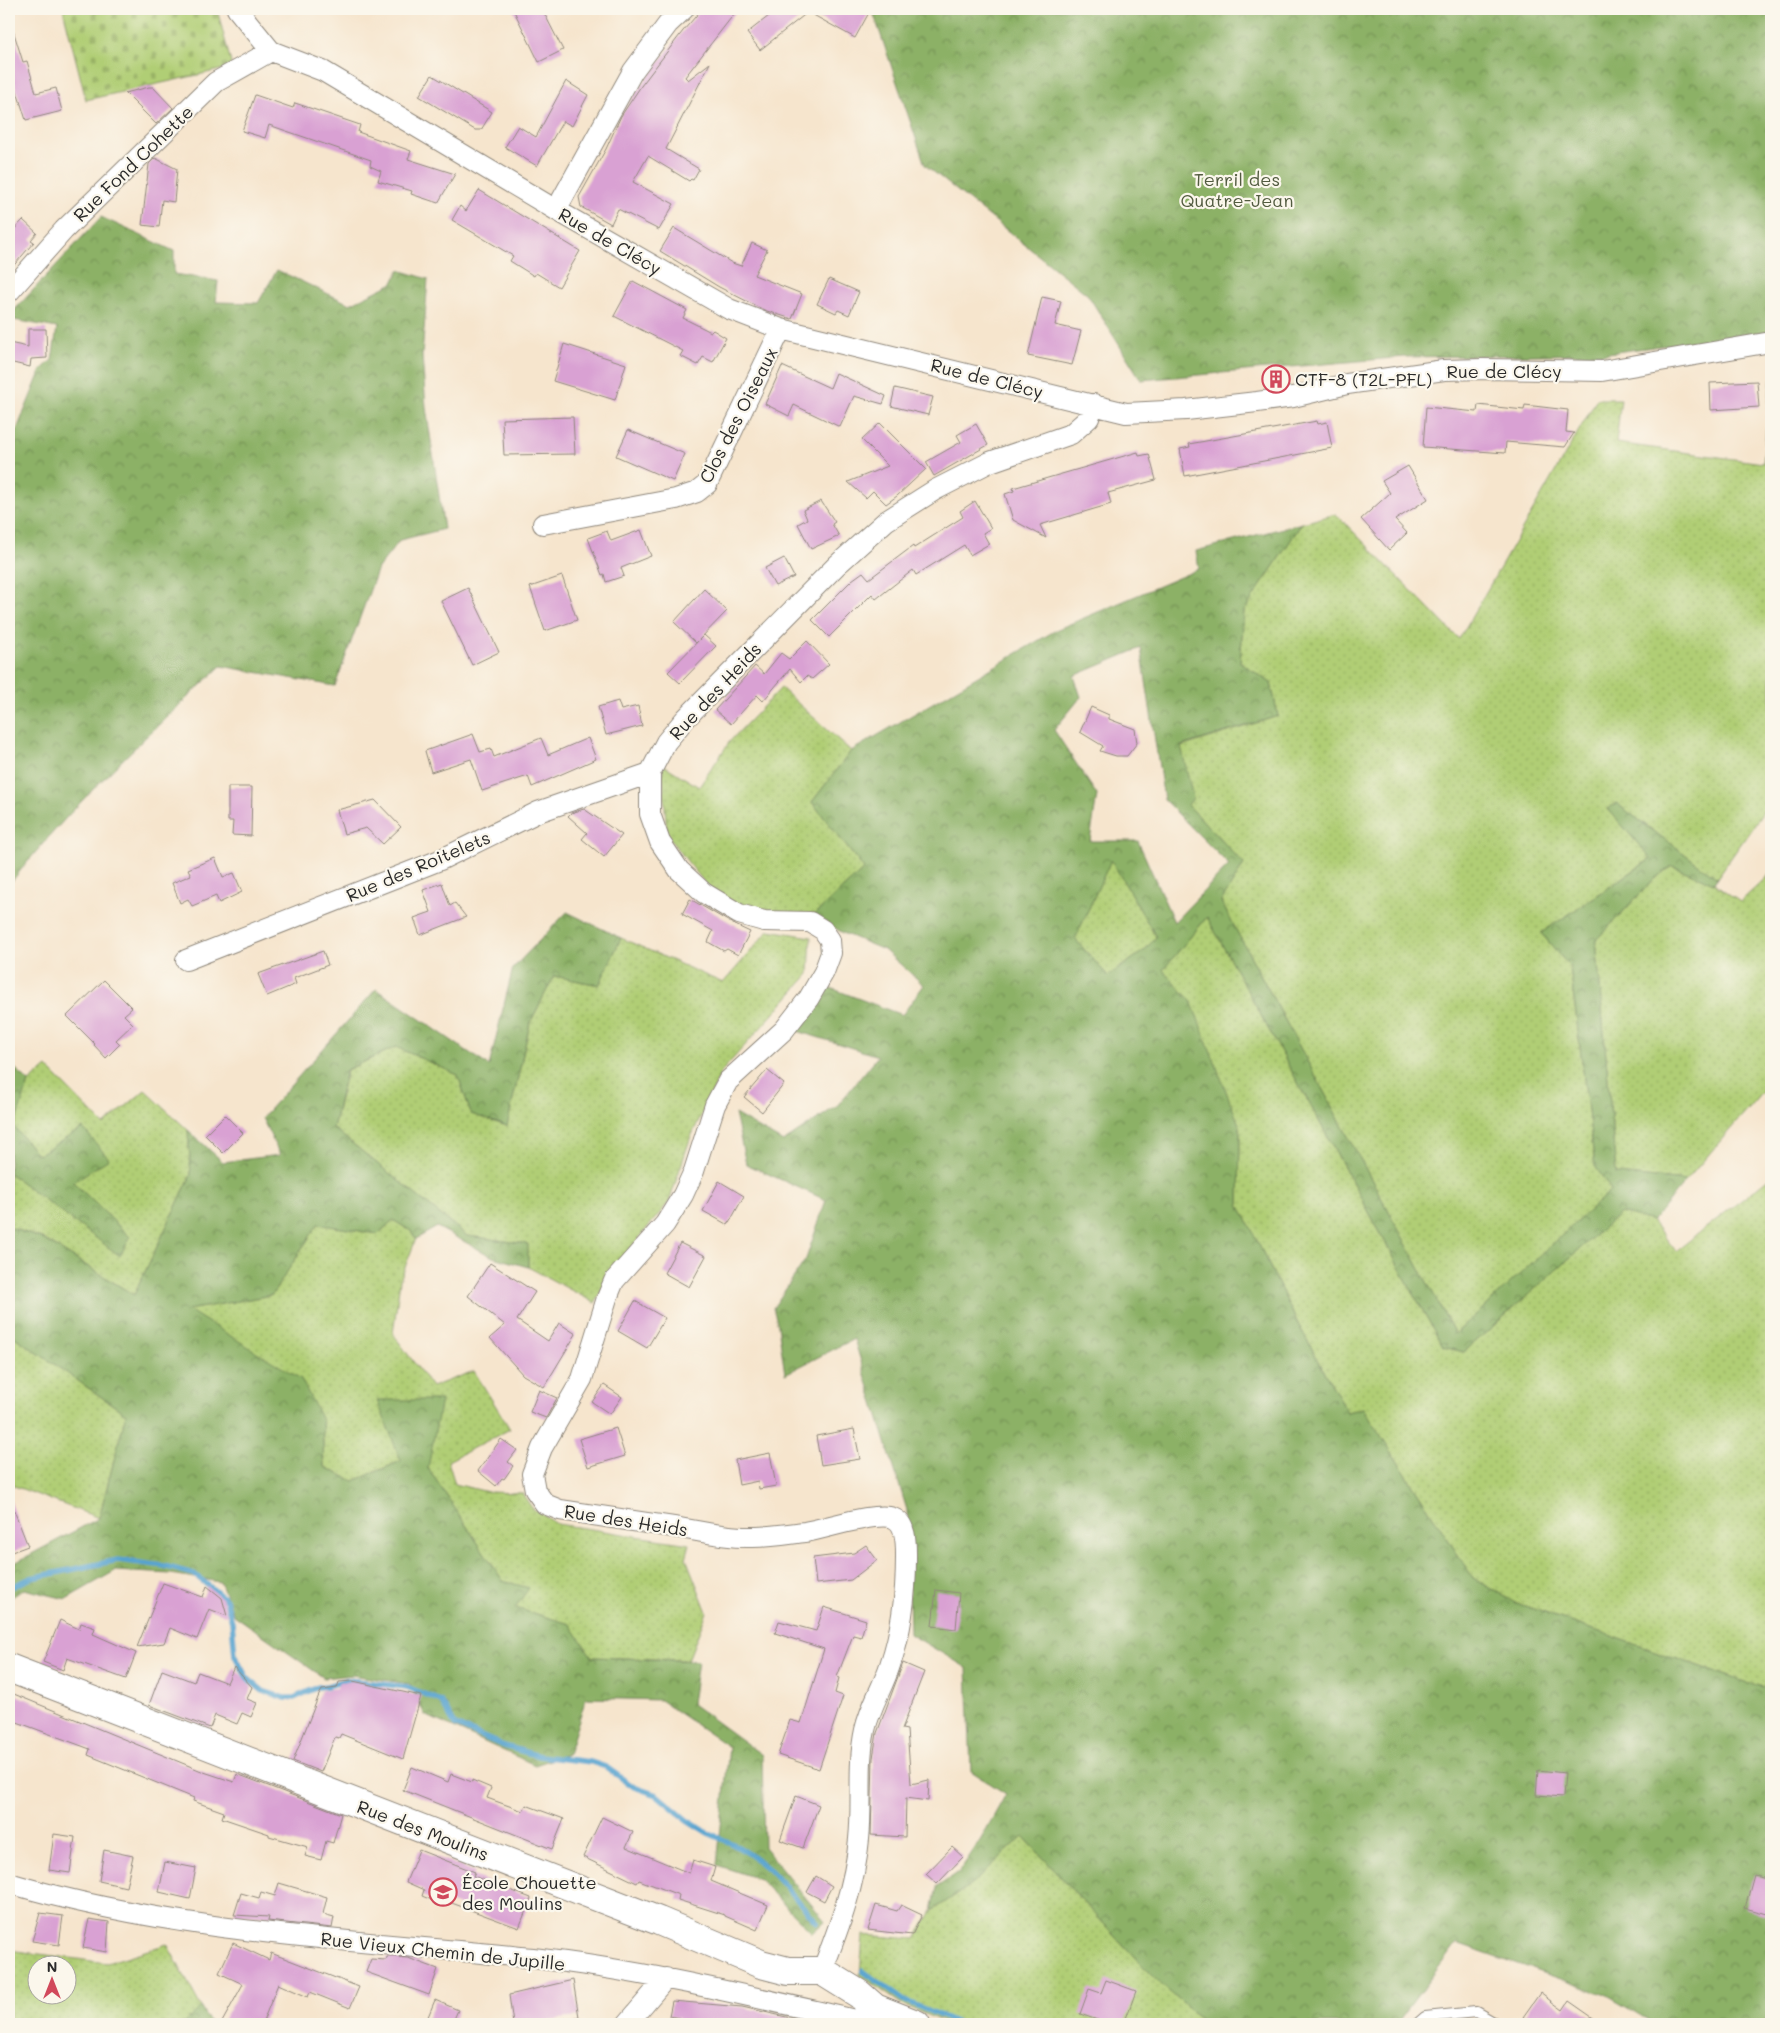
<svg xmlns="http://www.w3.org/2000/svg" width="1780" height="2033" font-family="Mali,sans-serif">
<defs>
<pattern id="grass-dots" width="8" height="8" patternUnits="userSpaceOnUse" patternTransform="scale(1.25)"><rect width="8" height="8" fill="#b0ce74"/><path d="M2 2h.1M6 6h.1" fill="none" stroke="#98b165" stroke-width="1.8" stroke-linecap="round"/></pattern>
<pattern id="forest-crowns" width="20" height="18" patternUnits="userSpaceOnUse" patternTransform="scale(1.25)"><rect width="20" height="18" fill="#8cb166"/><path d="M2 6a3 3 0 1 1 6 0M12 15a3 3 0 1 1 6 0" fill="none" stroke="#739054"/></pattern>
<pattern id="cemetery-stones" width="16" height="16" patternUnits="userSpaceOnUse" patternTransform="scale(1.25)"><rect width="16" height="16" fill="#b0ce74"/><path d="M2 7V4a2 2 0 0 1 4 0v3zM10 15v-3a2 2 0 0 1 4 0v3z" fill="#98b165"/></pattern>
</defs>
<rect width="100%" height="100%" fill="#fbf7ec"/>
<filter id="ink" filterUnits="userSpaceOnUse"><feTurbulence type="fractalNoise" baseFrequency=".02" numOctaves="2"/><feDisplacementMap in="SourceGraphic" scale="10" xChannelSelector="R" yChannelSelector="G"/><feConvolveMatrix kernelMatrix="1 2 1 2 8 2 1 2 1" color-interpolation-filters="sRGB"/></filter>
<filter id="wash" filterUnits="userSpaceOnUse"><feTurbulence type="fractalNoise" baseFrequency=".0096" numOctaves="4" result="noise"/><feDisplacementMap in="SourceGraphic" scale="20" xChannelSelector="R" yChannelSelector="G"/><feGaussianBlur stdDeviation="1.12" result="paint"/><feColorMatrix in="noise" values="0 0 0 0 0 0 0 0 0 0 0 0 0 0 0 0 0 1.4 0 .05"/><feComposite in="paint" operator="in"/></filter>
<g filter="url(#wash)">
<rect width="100%" height="100%" fill="#f6e5cd"/>
<path fill="url(#grass-dots)" stroke="#6e7c50" fill-rule="evenodd" d="M1771 379V801L1717 878 1616 803 1608 809 1652 858 1541 933 1570 967 1595 1166 1612 1190 1455 1334 1221 902 1244 864 1188 805 1181 747 1278 716 1271 683 1240 662 1244 611 1302 523 1336 514 1459 639 1597 399H1621L1616 443 1763 463Z
M781 688 851 751 812 802 864 869 814 915 772 918 712 895 709 888 667 836 662 764 699 787 730 741Z
M1111 859 1156 937 1145 950 1108 976 1075 939Z
M1672 866 1714 883 1740 902 1771 873V1082L1686 1181 1616 1174 1596 940 1654 879Z
M1207 917 1443 1347 1464 1352 1620 1213 1652 1221 1676 1251 1771 1177V1682L1762 1688 1516 1603 1473 1578 1363 1408 1347 1412 1297 1322 1239 1204 1240 1127 1163 970Z
M769 930 811 937 809 974 722 1071 690 1139 669 1202 614 1268 595 1303 528 1267 527 1244 467 1236 333 1128 347 1070 396 1047 458 1075 471 1114 507 1126 530 1023 554 976 599 985 621 938 723 983Z
M47 1067 104 1125 145 1090 188 1130 191 1175 134 1295 42 1238 9 1227V1173L120 1255 130 1237 73 1182 83 1129 38 1155 13 1127 29 1082Z
M393 1220 411 1231 416 1239 400 1280 393 1334 432 1387 474 1371 510 1429 448 1461 455 1484 488 1492 522 1493 532 1508 557 1524 690 1544 686 1558 707 1612 688 1660 592 1657 569 1624 515 1608 503 1581 428 1468 401 1461 354 1481 324 1467 322 1420 187 1310 272 1295 318 1224 378 1234Z
M9 1333 126 1414 99 1518 9 1484Z
M1023 1836 1154 1978 1206 2024H949L903 2005 860 1975 863 1935 915 1939 932 1911 972 1884Z
M167 1944 201 2007 184 2024H9V1950L107 1963ZM38 1966H68V1996H38Z"/>
<path fill="url(#forest-crowns)" stroke="#5c6e48" fill-rule="evenodd" d="M872 9H1771V331L1601 354 1405 357 1141 380 1088 295 925 165Z
M101 217 174 251V274L218 281 216 302 258 303 277 270 350 304 393 283 399 270 428 279 422 356 426 407 444 529 400 540 378 568 335 686 221 666C147 736 71 805 9 885V437L13 439 41 370 52 360 57 328 9 319V316Z
M1302 523 1244 611 1240 662 1271 683 1278 716 1181 746 1193 798 1188 805 1244 864 1221 902 1455 1334 1611 1190 1595 1166 1570 967 1541 933 1651 859 1608 809 1616 803 1717 878 1714 883 1672 866 1654 879 1596 940 1616 1174 1686 1181 1652 1221 1620 1213 1464 1352 1443 1347 1207 917 1163 970 1191 1001 1240 1127 1239 1204 1297 1322 1347 1412 1363 1408 1473 1578 1516 1603 1762 1688 1771 1682V2024H1655L1604 1994 1457 1943 1396 2024H1206L1154 1978 1023 1836 972 1884 932 1911 937 1887 959 1872 981 1839 1006 1794 971 1771 967 1668 910 1634 907 1510 854 1339 785 1374 778 1325 773 1308 806 1259 826 1200 746 1164 735 1114 783 1142 837 1106 878 1056 794 1030 823 985 902 1015 924 985 884 950 843 933 814 915 864 869 812 802 851 751 1058 629 1199 569 1196 551ZM1141 648 1164 800 1229 865 1174 922 1138 841H1090L1097 795 1054 730 1081 697 1074 676ZM1111 860 1156 937 1145 950 1108 976 1075 939Z
M567 912 621 938 599 985 554 976 530 1023 507 1126 471 1114 458 1075 396 1047 346 1070 333 1128 467 1236 528 1244V1267L493 1257 437 1227 416 1239 411 1231 393 1220 378 1234 318 1224 272 1295 188 1310 301 1379 322 1420 324 1467 354 1481 401 1461 377 1400H441L428 1468 503 1581 529 1588 515 1608 570 1624 592 1657 698 1661 692 1704 762 1755 764 1847 825 1921 812 1933 759 1879 717 1865 729 1747 660 1700 586 1698 568 1754 535 1765 425 1715 410 1684 352 1675 324 1678 234 1615 220 1582 171 1574 115 1571 66 1599 24 1589 9 1599V1566L99 1518 126 1414 9 1333V1227L41 1238 134 1295 191 1175 188 1130 223 1162 280 1155 262 1118 376 989 489 1066 513 968Z
M9 1062 29 1082 14 1127 38 1155 83 1128 109 1159 73 1182 130 1237 120 1256 9 1173Z
M201 2007 210 2024H184Z"/>
<path fill="url(#cemetery-stones)" stroke="#6e7c50" d="M63 9H217L231 63 229 68 86 100Z"/>
<g fill="none" stroke-linecap="round" stroke-linejoin="round">
<path stroke="#57a3cf" stroke-width="5.5" d="M9 1588 31 1578 118 1560 164 1566 194 1574 226 1600 232 1622 235 1656 247 1678 263 1691 285 1698H294L318 1687 327 1686 347 1680 407 1687 441 1701 455 1725 504 1746 539 1756 591 1762 606 1767 634 1787 657 1795 687 1820 708 1833 731 1843 750 1854 772 1872 817 1922
M863 1971 903 2000 960 2024"/>
</g>
<g id="blocks">
<path fill="#d9a1d3" d="M513 9H542L563 50 539 62Z
M702 9H738L685 77 688 80 710 63 666 149 699 169 693 180 691 179 689 181 648 156 633 182 674 204 659 230 618 209 611 224 581 207 579 197 606 149 621 116 641 86 683 31Z
M778 9H871L855 38 808 12 760 50 747 33Z
M9 27H12L23 62 27 61 36 93 56 88 62 111 26 120 13 79 9 80Z
M432 75 492 112 481 130H475L419 96Z
M566 81 588 95 572 126 563 121 537 166 505 147 518 126 536 137Z
M149 87H153L173 108 156 124 125 93Z
M255 95 293 108 295 103 360 125 358 132 411 151 408 159 455 174 438 203 411 194 412 191 378 181 381 171 370 166 371 160 269 125 265 138 242 131Z
M155 158 177 169 174 202 162 200 159 227 142 225 149 164Z
M479 190 580 251 559 287 536 273 534 276 510 261 513 256 452 220 460 206 466 211Z
M23 220 37 233 31 240 34 242 9 271V235Z
M674 228 732 263 741 266 752 243 767 250 754 275 802 294 792 319 764 310 719 287 660 251Z
M829 279 859 292 849 315 838 310 836 313 817 304Z
M633 281 687 310 683 318 711 332 713 330 726 338 713 362 703 357 698 365 680 356 683 351 614 316Z
M1042 297 1061 301 1055 325 1081 331 1072 365 1028 356Z
M28 329H46L47 358 31 359 30 367 9 362V343L28 347Z
M564 344 626 364 615 400 553 381Z
M782 366 830 388 836 373 886 396 883 404 854 396 840 427 794 405 789 416 765 404Z
M1283 370 1285 386 1269 388 1267 372Z
M1757 381 1759 407 1711 410 1710 383Z
M895 388 933 397 928 415 891 406Z
M1478 405 1524 410 1525 405 1568 410 1566 432 1574 433 1565 447 1506 442 1505 453 1423 447 1426 407 1477 412Z
M573 417 575 454 504 455 502 419Z
M1317 421 1318 424 1327 422 1332 448 1185 476 1180 449 1190 447 1189 444Z
M880 423 926 469 897 496 886 504 873 491 866 498 848 482 888 466 862 440Z
M976 424 988 445 934 476 926 462 961 442 957 435Z
M628 430 685 454 673 481 616 456Z
M1138 452 1139 456 1149 454 1156 480 1108 493 1111 504 1040 525 1046 538 1013 520 1005 494 1014 491 1013 488Z
M1408 466 1428 499 1395 520 1407 533 1389 550 1361 519 1390 493 1382 481Z
M821 501 835 522 832 524 839 536 811 549 798 524 807 519 803 510Z
M975 501 991 528 983 533 989 544 970 555 964 545 916 575 913 570 876 599 872 594 829 637 812 620 852 580 863 572 869 579 913 546 914 548 963 517 960 511Z
M641 530 651 556 621 568 624 576 606 582 604 574 602 575 588 538 607 531 611 541Z
M784 558 794 577 775 586 765 568Z
M562 576 577 620 545 631 530 587Z
M468 588 499 652 472 665 441 601Z
M704 589 727 611 696 643 674 622Z
M704 635 716 646 680 683 668 672Z
M807 641 829 664 812 679 807 676 801 682 790 669 763 701 757 695 731 724 715 710 755 666 764 674 781 653 789 659Z
M618 701 621 710 638 706 642 726 606 735 598 707Z
M1091 707 1109 715V719L1135 729 1137 743 1127 756H1116L1100 751 1103 746 1080 732Z
M473 734 480 752 491 749 494 757 541 738 548 755 588 738 596 759 532 787 528 776 482 791 471 759 431 772 425 751Z
M228 787H252L251 836 232 835 233 821H228Z
M375 800 401 827 383 844 366 828 344 834 337 810Z
M584 809 622 835 604 857 582 839 587 833 568 816 571 813Z
M215 858 223 877 234 873 242 892 219 903 216 896 192 906 188 899 180 903 172 883 191 875 188 869Z
M442 883 450 906 455 903 466 917 420 935 414 918 431 912 423 890Z
M690 899 733 924 750 932 738 955 727 949 724 951 708 942 713 931 682 914Z
M323 951 328 965 294 978 296 984 267 996 258 974Z
M104 980 132 1008 124 1015 133 1024 116 1040 120 1044 106 1058 94 1045 95 1044 67 1016Z
M767 1070 784 1084 762 1112 744 1097Z
M225 1115 243 1133 223 1153 205 1135Z
M719 1181 744 1196 728 1225 703 1211Z
M680 1243 706 1256 689 1287 664 1273Z
M490 1263 535 1292 517 1320 548 1341 559 1323 576 1334 544 1387 523 1375 490 1338 505 1325 468 1296Z
M635 1301 665 1318 647 1348 618 1331Z
M604 1385 622 1397 610 1414 592 1402Z
M539 1390 557 1398 546 1418 530 1412Z
M616 1428 625 1456 588 1467 579 1439Z
M854 1429 860 1459 821 1465 816 1436Z
M501 1439 517 1450 508 1462 513 1466 504 1479 502 1478 496 1486 478 1471Z
M770 1453 776 1486 759 1489 758 1481 739 1485 735 1460Z
M9 1500H10L28 1546 9 1553Z
M866 1545 877 1560 851 1580 816 1584 813 1558 854 1553Z
M163 1583 203 1597 207 1586 222 1598 227 1616 209 1609 197 1639 170 1628 164 1643 137 1647Z
M936 1590 959 1593 956 1629 932 1626Z
M824 1607 866 1620 861 1637 853 1635 837 1677 839 1678 835 1693 843 1696 819 1769 778 1755 790 1720 801 1723 824 1649 775 1633 779 1621 816 1631Z
M60 1620 79 1629 81 1623 95 1628 93 1634 136 1653 126 1679 67 1658 63 1670 43 1662Z
M903 1663 924 1672 902 1729 907 1730 911 1784 929 1780 928 1801 906 1798 905 1837 871 1835 873 1758 877 1733Z
M234 1667 252 1687 247 1699 257 1703 251 1717 242 1713 237 1724 215 1715 210 1728 149 1705 162 1670 194 1682 198 1672 227 1683Z
M353 1681 421 1696 403 1759 341 1734 339 1738 335 1737 321 1772 293 1761 319 1695 322 1690 337 1688 339 1682Z
M9 1692 204 1772 234 1782 237 1774 341 1814 333 1843 326 1841 321 1860 305 1856 308 1847 269 1836V1834L222 1818 224 1812 193 1801 194 1798 88 1755 90 1749 9 1719Z
M412 1767 448 1782 451 1774 472 1782V1780L491 1788 487 1798 523 1811 526 1805 564 1819 552 1849 403 1790Z
M1538 1770 1565 1773 1563 1797 1536 1795Z
M796 1796 819 1805 803 1848 780 1840Z
M602 1817 633 1832 626 1847 689 1873 693 1860 715 1867 711 1881 768 1905 757 1930 725 1916V1915L678 1900 679 1895 639 1880 637 1883 583 1857Z
M54 1834 75 1837 70 1873 49 1870Z
M952 1847 963 1857 937 1884 926 1874Z
M104 1850 133 1856 126 1887 99 1881Z
M419 1850 475 1872 473 1876 531 1898 519 1928 441 1899 439 1903 422 1896 424 1890 406 1882Z
M165 1862 196 1868 190 1899 159 1892Z
M1754 1875 1771 1879V1915L1745 1908Z
M816 1876 832 1886 824 1901 807 1892Z
M279 1883 327 1897 323 1914 334 1917 332 1928 268 1921 269 1917 234 1915 241 1893 259 1898 261 1892 275 1896Z
M876 1905 897 1911 901 1905 922 1915 912 1935 868 1930Z
M40 1913 63 1916 59 1945 32 1941Z
M89 1919 109 1922 107 1952 83 1948Z
M233 1943 269 1960 271 1953 359 1987 350 2008 310 1992 308 1997 278 1984 262 2024H221L243 1984 219 1973Z
M387 1957 408 1958 438 1969 429 1995 366 1972 371 1959 386 1960Z
M573 1980 579 2017 550 2020 549 2024H513L509 1995Z
M1106 1980 1136 1991 1124 2024H1109L1080 2014 1089 1989 1101 1993Z
M1540 1993 1563 2010 1569 2001 1602 2024H1533L1523 2017Z
M435 2000 458 2010 452 2024H425Z
M672 2001 742 2007 804 2021V2024H678L679 2018 669 2016Z"/>
</g>
</g>
<g filter="url(#ink)">
<use href="#blocks" fill-opacity="0" stroke="#90887c" stroke-width="1"/>
<g fill="none" stroke-linecap="round" stroke-linejoin="round">
<g stroke="#90887c" stroke-width="12">
<path id="lane" d="M1417 2024 1425 2017 1476 2012 1497 2024"/>
</g>
<g stroke="#90887c" stroke-width="22">
<path id="street" d="M237 9 271 51 323 71 556 210 729 309 781 329 1126 413 1186 410 1257 402 1293 397 1347 384 1444 370 1483 369 1602 371 1771 342
M556 210 633 71 668 24 684 9
M9 292 64 230 216 82 271 51
M543 524 676 499 697 492 707 484 781 329
M186 960 440 860 538 812 650 773
M9 1883C179 1934 358 1940 533 1958 642 1970 749 1996 855 2020L875 2008
M822 1971C839 1928 855 1885 859 1839 863 1802 857 1766 865 1730 870 1707 883 1687 890 1665 902 1630 906 1595 906 1558 906 1545 907 1523 893 1518 876 1511 825 1529 805 1532 788 1534 770 1537 753 1537 729 1538 703 1532 680 1528 640 1522 600 1516 560 1510L545 1504 535 1490 532 1474 542 1448 582 1379 607 1298 614 1281 665 1224 683 1195 694 1171 715 1105 728 1081 784 1030 809 998 824 972 831 953 830 940 823 930 810 922 764 921 739 914 704 893 679 870 660 842 650 814V773L666 742 686 718 837 565 886 521 935 490 990 462 1071 434 1089 418 1094 404
M627 2024 666 1978"/>
</g>
<g stroke="#90887c" stroke-width="30">
<path id="secondary" d="M9 1668 659 1921 761 1964 788 1971H822L859 1994 875 2008 916 2024"/>
</g>
<use href="#lane" stroke="#fff" stroke-width="10"/>
<use href="#street" stroke="#fff" stroke-width="20"/>
<use href="#secondary" stroke="#fff" stroke-width="28"/>
</g>
</g>
<defs>
<g id="building-ring" transform="scale(1.4375)"><circle r="9.5" fill="#fbf7ec" stroke="#d1495b" stroke-width="1.5"/><path d="M-4-6H4V6H1V3H-1V6H-4ZM-2.5-4.3h1.7v1.8h-1.7ZM.8-4.3h1.7v1.8H.8ZM-2.5-1h1.7V.8h-1.7ZM.8-1h1.7V.8H.8Z" fill="#d1495b"/></g>
<g id="school-ring" transform="scale(1.4375)"><circle r="9.5" fill="#fbf7ec" stroke="#d1495b" stroke-width="1.5"/><path d="M0-5L7-2L0 1L-7-2ZM-4 1L0 2.5L4 1V4Q0 6-4 4Z" fill="#d1495b"/></g>
</defs>
<g fill-rule="evenodd">
<use href="#building-ring" x="1276" y="379"/>
<use href="#school-ring" x="443" y="1892"/>
</g>
<g text-anchor="middle" dominant-baseline="central" stroke-width="4.5" stroke-linejoin="round" paint-order="stroke">
<g font-size="18" fill="#2b2b2b" stroke="#fbf7ec">
<text transform="translate(133 163) rotate(-44)">Rue Fond Cohette</text>
<text transform="translate(610 241) rotate(30)">Rue de Clécy</text>
<text x="1504" y="371">Rue de Clécy</text>
<text transform="translate(987 378) rotate(14)">Rue de Clécy</text>
<text transform="translate(738 415) rotate(-63)">Clos des Oiseaux</text>
<text transform="translate(715 691) rotate(-47)">Rue des Heids</text>
<text transform="translate(418 866) rotate(-23)">Rue des Roitelets</text>
<text transform="translate(626 1520) rotate(9)">Rue des Heids</text>
<text transform="translate(423 1830) rotate(21)">Rue des Moulins</text>
<text transform="translate(443 1951) rotate(6)">Rue Vieux Chemin de Jupille</text>
</g>
<g font-size="18" fill="#535c41" stroke="#fbf7ec">
<text x="1237" y="179">Terril des<tspan x="1237" dy="21">Quatre-Jean</tspan></text>
</g>
<g font-size="18" fill="#2b2b2b" stroke="#fbf7ec" text-anchor="start">
<text x="1295" y="379">CTF-8 (T2L-PFL)</text>
<text x="462" y="1882">École Chouette<tspan x="462" dy="21">des Moulins</tspan></text>
</g>
</g>
<rect width="1780" height="2033" fill="none" stroke="#fbf7ec" stroke-width="30"/>
<g transform="translate(52 1980)"><circle r="24" fill="#fbf7ec" stroke="#a8a59f"/>
<path d="M0-4L9 19L0 12L-9 19Z" fill="#d1495b"/>
<text y="-8" font-size="14" font-weight="bold" text-anchor="middle" fill="#2b2b2b">N</text>
</g>
</svg>
